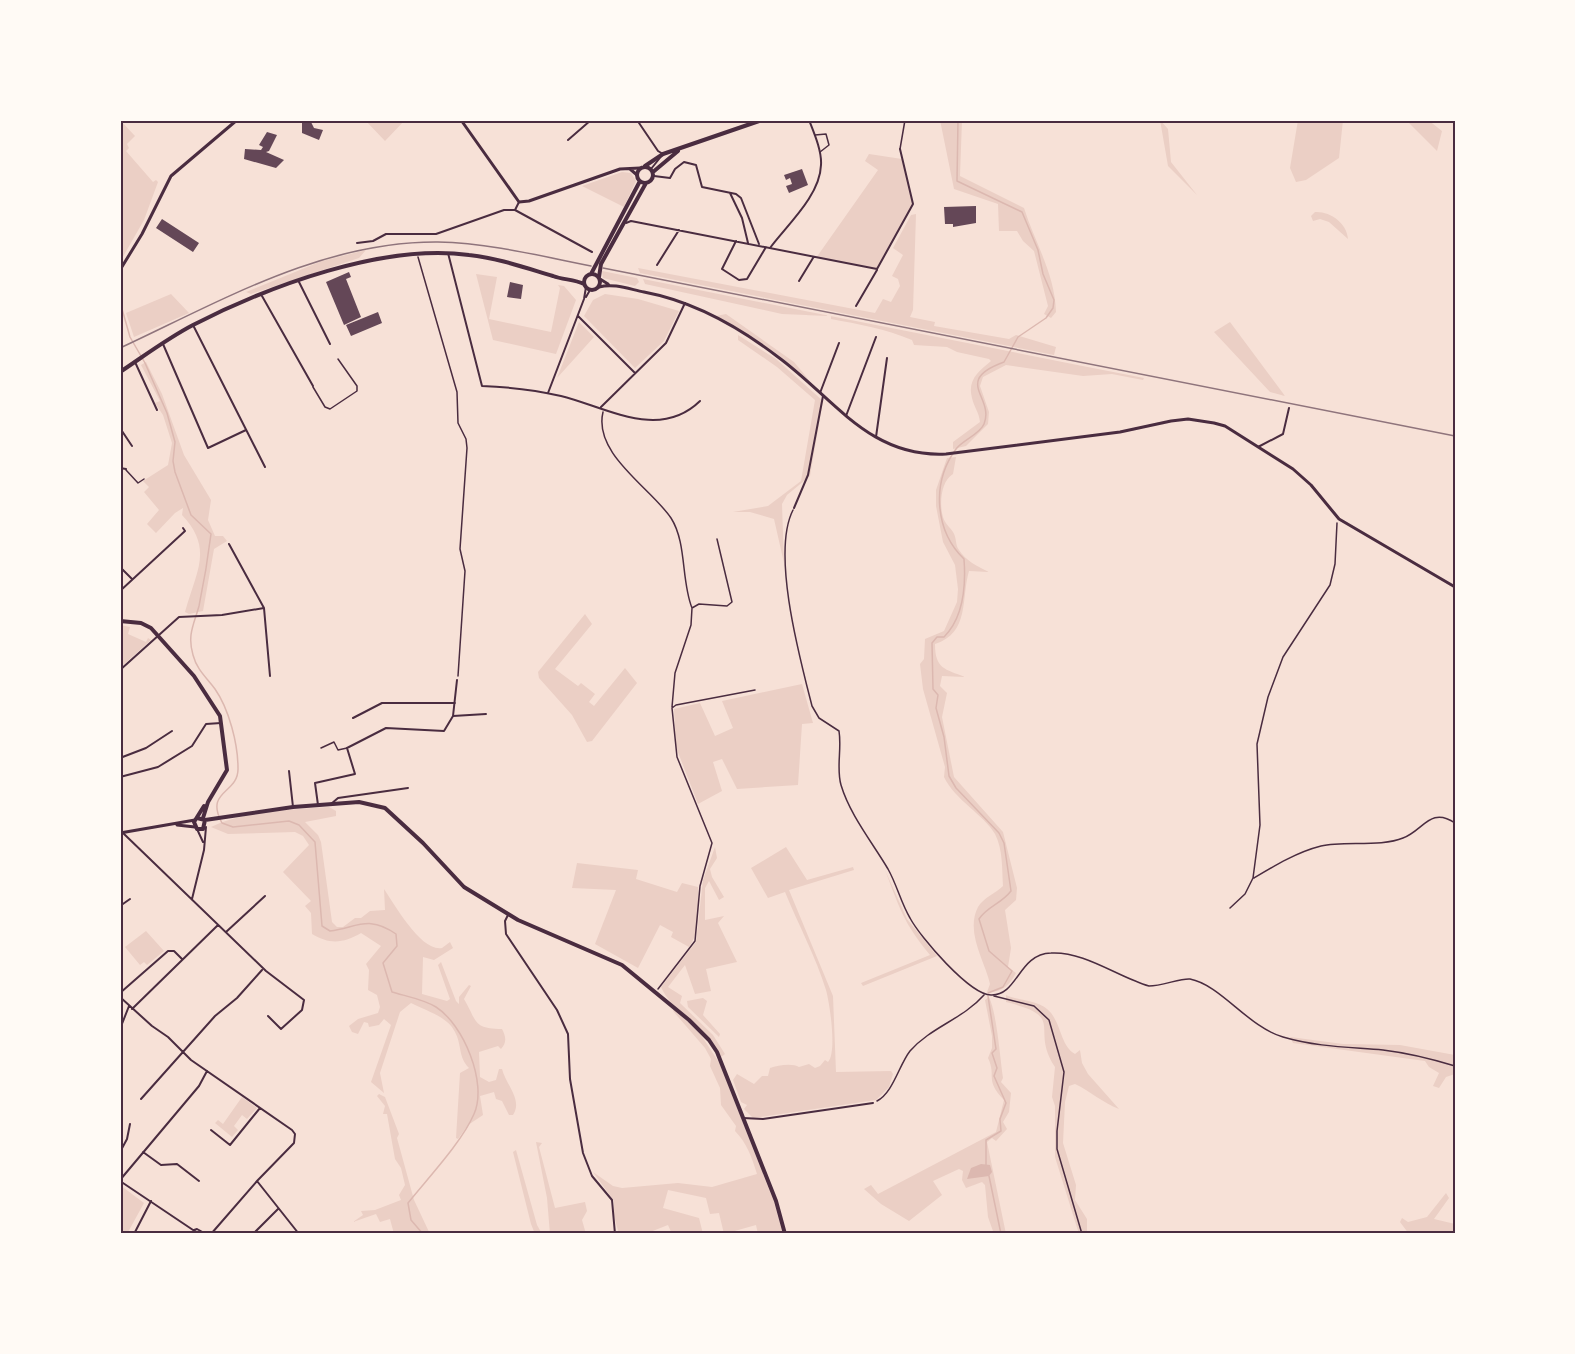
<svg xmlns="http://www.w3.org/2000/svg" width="1575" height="1354" font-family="'DejaVu Sans',sans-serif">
<rect width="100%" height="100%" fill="#f7e1d7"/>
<path fill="#ebcfc5" d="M120 120 135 136 127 144 129 148 126 151 153 182 156 180 158 182 144 220 120 262Z
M365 120H405L385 141Z
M940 120H962L960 176 1024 208C1035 243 1055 274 1056 312L1051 318 1044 314 1048 306 1034 251 1023 241 1017 231H999L998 204 954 189Z
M1160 120 1168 129 1171 162 1197 195 1168 166Z
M1298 120H1343L1339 158 1306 180 1296 182 1290 168Z
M1406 120H1428L1442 131 1437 151Z
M869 154 902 159 913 204 909 211 877 269 816 258 878 170 865 161Z
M622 172 631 173 636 181 624 207 582 186Z
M1315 212C1330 211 1347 223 1348 239L1329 222 1320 219 1313 221 1311 216Z
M916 214 913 310 910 317 935 322 934 326 1009 339 1016 335 1056 347 1054 355 640 273 638 268 875 313 883 299 891 302 900 286 898 279 892 276 903 255 893 248 911 215Z
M366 250 359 258 251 294 246 292 322 261Z
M602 271 637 278 639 282 635 286 603 278Z
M476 274 497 277 489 319 551 332 560 288 558 285 564 286 576 300 556 354 493 340Z
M643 279C810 312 977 345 1144 378L1143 380 1112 374 1083 376 1006 365 983 377 980 386 989 412 988 424 966 446 953 449V442L980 422C979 412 974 407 972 398 967 380 979 371 991 361L989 359 957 352 947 347 914 345 912 340C886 329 858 324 831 319V316L782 314 645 284Z
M171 294 189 313 134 337 126 313Z
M605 294 638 299 679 311 664 341 635 368 584 316 593 300Z
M726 314 794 362 809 380 777 354 716 316Z
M579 322 594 337 557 378Z
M1230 322 1285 396 1270 392 1214 332Z
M738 335 776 359 823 401 810 476 787 495 782 504 784 563 774 519 750 512H733L768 506 801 481 815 400 777 367 738 340Z
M146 362 162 394 184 455 211 500 208 520 215 536H223L227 541 214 549 203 611 189 614 185 612C196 571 214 549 182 515L183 508 175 513 156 533 147 524 159 510 144 492 149 487 143 481 168 465 172 443 163 415 155 403 160 401 141 365Z
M956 457 953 474C941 481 939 504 943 517 945 524 950 527 953 532 957 538 955 545 959 550 965 560 978 567 989 572L969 571C961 598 970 633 935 644 935 669 945 669 965 677L942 676 940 686 947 693 942 717 954 777 1003 832 1017 888 1016 900 1005 910 1011 948 1008 967 1016 973C1010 985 1001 993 987 992L990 984C985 961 965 932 978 907 984 897 995 894 1003 886 1002 870 1003 849 995 834 984 815 955 800 944 777L945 767 923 689 920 664 924 659 925 639 944 631 957 602 958 589 955 565 943 542 936 506V490L947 458Z
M585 614 592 624 555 669 578 686 581 683 595 694 589 702 594 706 625 668 637 683 592 741 587 742 572 715 539 678 538 672Z
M120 625 130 627 128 634 146 642 148 638 151 640 122 666Z
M802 684 813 723 802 724 798 785 737 789 722 759 713 762 722 791 698 804 676 747 674 709 700 703 715 736 733 728 722 701Z
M329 807 336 811V816L305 822 318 835 321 842 332 922 337 927H343L355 918H361L370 911 385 910 384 889C395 905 421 952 442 948L450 942 453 948 434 960 423 957 422 994 447 1001 450 999 438 965 441 962 456 1001 459 1004V997L469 985 471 986 464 999C477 1021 473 1029 502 1029 506 1037 507 1042 501 1049L498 1046 479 1052 480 1077 489 1082 496 1080 499 1069H502C506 1085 523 1100 513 1115H509L502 1101 496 1099 494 1092 480 1096 483 1115 468 1125 458 1139 456 1138 460 1073 469 1068C458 1057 462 1045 455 1032 447 1016 426 1011 411 1003L400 1012 380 1073 384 1093 371 1082 391 1025 384 1019 379 1025 369 1027 368 1023 364 1022 358 1034 352 1032 349 1026 358 1019 378 1013 380 1007 377 995 368 990 369 970 366 964 381 946 361 933C344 943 330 945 312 934L311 913 305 906 311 901 283 872 309 845 303 836 295 832 228 834 211 827C240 812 295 809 329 807Z
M715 847 717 858 710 869 712 877 724 897 719 900 709 881 705 888V920L724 916 718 923 737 962 706 969 711 991 695 994 685 965 668 987 682 996 680 1003 713 1035 725 1054 721 1057C706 1026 673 1014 661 987L696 942 703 880Z
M786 847 807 880 853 867 854 870 789 890 833 996 836 1072 891 1071 893 1074 889 1087 876 1100 753 1118 744 1109 747 1105 741 1102 733 1080 737 1074 754 1084 762 1076H768L770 1068C778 1065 793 1063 799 1067L809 1064 815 1068 820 1066 825 1060 828 1062C837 1053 830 1004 826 990 816 957 798 924 785 892L768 898 751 868Z
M577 863 638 870 636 879 677 892 682 883 698 887C698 907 701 930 689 947L671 937 673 932 660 925 638 968 595 944 616 890 572 888Z
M885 870 907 919 937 956 863 986 861 983 930 955C903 922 900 909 885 870Z
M146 931 164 951 147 965 144 962 140 965 125 947Z
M1006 995C1019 1001 1036 1000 1047 1009 1061 1020 1060 1046 1075 1054L1080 1050 1082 1063 1088 1074 1119 1109C1103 1103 1090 1091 1075 1084L1069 1086 1065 1102 1063 1143 1076 1185 1075 1200 1087 1219V1234H1079L1055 1157V1106L1052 1097 1055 1067C1029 1028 1068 1017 1006 1002Z
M989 997C997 1014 1000 1058 1003 1078L1001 1082 1011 1093 1009 1112 1003 1122 1007 1129 996 1141 992 1138 987 1142 1006 1234H994L988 1217 985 1185 982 1182 966 1188 962 1180 963 1171 959 1169 933 1181 942 1195 909 1221 881 1204 864 1189 871 1185 878 1194 996 1132 1004 1100C984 1079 997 1077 988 1058L992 1048V1036L985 1000Z
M703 998 707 1001 703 1015 720 1034 719 1037 688 1007 687 1001Z
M674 1009 701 1035 720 1064 774 1202 783 1234H758L756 1225 724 1234 719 1213 710 1214 706 1198 668 1190 663 1208 699 1218 703 1234H672L668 1225 645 1234H619L614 1216V1201L593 1172 613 1186 622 1188 678 1183 712 1187 757 1174C752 1158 747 1143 735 1131L736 1126 721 1105 720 1088 710 1066 711 1059 705 1048 673 1011Z
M1290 1037 1343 1044 1400 1045 1455 1055V1074L1446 1077 1439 1088 1433 1086 1439 1073 1429 1067 1425 1061 1293 1043Z
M379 1094 385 1097 399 1134 397 1138 414 1200 430 1234H394L390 1219 380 1222 376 1214 353 1222 363 1215 361 1211 375 1210 401 1200 399 1195 405 1185 401 1168 395 1159 387 1114H383L385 1106 377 1096Z
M242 1097 257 1108 247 1119 242 1115 234 1126 238 1130 232 1137 215 1123 218 1120 223 1124Z
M536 1142 542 1143 539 1147 555 1208 585 1202 587 1211 582 1220 586 1234H550L547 1198Z
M516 1150 537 1225 542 1234H535L531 1224 513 1152Z
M120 1185 144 1203 127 1234H120Z
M1446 1193 1449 1198 1434 1219 1455 1224V1234H1409L1400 1222 1402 1218 1408 1222 1427 1217Z"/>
<path fill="#dcb8b0" d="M981 1164 990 1165 992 1172 989 1176 967 1179 971 1168Z"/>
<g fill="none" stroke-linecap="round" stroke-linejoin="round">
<path stroke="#dcb8b0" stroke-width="1.5" d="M958 120 957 181 1022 212 1038 250 1043 274 1054 300 1053 308 1046 318 1018 337 1004 362C952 381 995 397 984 424 980 434 963 440 956 449 931 483 935 531 964 559 966 586 964 617 944 637H937L932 643 933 689 938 695 936 708 944 737 949 776 956 788 999 833 1004 843 1011 891C1001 904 988 906 979 919L989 951 1012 971 1003 987 988 993
M120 302 130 337 145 363 167 413 175 442 173 461 175 472 191 515 211 534C208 558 204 582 199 606 194 624 187 635 193 655 197 670 206 677 215 689 229 709 238 744 238 768 239 794 204 790 222 823L233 827 289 821 299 825 315 842 322 926 330 931C358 927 369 915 396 934L397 946 383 963 392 992C405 996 423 999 436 1007 463 1024 488 1083 474 1114 462 1142 428 1178 408 1203L411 1220 423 1234
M986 1165V1140L1001 1131 1000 1119 1006 1103 994 1076 997 1068 992 1053 996 1049 988 996
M989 1176 1001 1234"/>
</g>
<path fill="#644757" d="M310 120 314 128 323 130 319 140 302 133V123Z
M267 132 277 135 269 151 266 152 284 160 276 168 244 159 245 149 261 150 263 147 259 145Z
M802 169 808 185 789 193 786 186 792 184 790 178 786 180 784 175Z
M976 206V223L953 227V224H945L944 207Z
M162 219 199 243 193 252 156 228Z
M349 272 351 277 346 279 361 317 344 325 326 282Z
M510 282 523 285 521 299 507 297Z
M378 312 382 323 351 336 346 325Z"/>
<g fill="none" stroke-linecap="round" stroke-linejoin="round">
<path stroke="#4a2c40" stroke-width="1.5" d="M418 257 457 392 458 423 466 439 467 448 460 549 465 571 458 676
M603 412C593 454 651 488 671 518 687 543 681 581 692 608
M793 510C771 553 800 659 812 706L819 718 839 731C842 749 836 768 841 785 850 815 872 842 888 869 897 885 901 903 910 918 920 937 970 995 991 995 1018 996 1018 954 1051 953 1084 951 1118 977 1149 986 1162 986 1181 978 1190 979 1221 985 1248 1027 1283 1037 1317 1047 1349 1047 1383 1050 1408 1053 1432 1059 1455 1066
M672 707 675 673 691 625 692 608 699 604 727 606 732 602 717 539
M1254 878C1274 866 1297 852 1321 846 1344 841 1382 847 1403 838 1423 831 1430 806 1455 823
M1230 908 1245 894 1253 878 1260 825 1257 744 1268 697 1283 657 1330 585 1335 564 1337 523
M658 989 695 941 700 886 712 843 677 757 672 708 676 705 755 690
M994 996 1034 1006 1049 1020 1064 1072 1057 1131V1149L1082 1234
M877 1101C893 1093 899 1065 910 1051 931 1027 963 1019 984 995"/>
<path stroke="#4a2c40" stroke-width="1.5" d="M815 135 826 134 829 145 820 152
M900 149 905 120
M313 387 325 407 330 409 357 391V386L338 359
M126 470 138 483 144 479
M321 748 334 742 338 750 347 748"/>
<path stroke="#4a2c40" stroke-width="2" d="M637 120 658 151 663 154 651 169
M568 140 591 120
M654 176 670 178 675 169 684 162 696 165 702 187 736 194 741 198 759 244
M730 193 742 218 748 243
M515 210 592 252
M626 223 631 221 877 269 913 204 900 149
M736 241 722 269 739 280 747 279 766 247
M357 243 373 241 386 234H436L504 210H515L519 202
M770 248C787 225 820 196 821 165 822 151 814 133 809 120
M448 253 482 386C509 387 535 390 561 396 606 407 659 441 700 401
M657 265 679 230
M799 281 813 258
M299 282 330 344
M262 296 313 386
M586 297 590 290
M856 306 877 270
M578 316 635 373
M193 325 265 467
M163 344 208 448 246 430
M135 362 157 410
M548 393 584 299 586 287
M820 393 839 343
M601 407 666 343 685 303
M846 416 876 337
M120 428 132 446
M876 437 887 358
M1258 447 1283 434 1289 408
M120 468 126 469
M794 508 808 475 823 396
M120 567 132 579
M120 591 185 531 183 528
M264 608 270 676
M120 670 179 617 222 615 264 608 229 544
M453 716 486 714
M353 718 382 703H455
M120 758 146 748 172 731
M289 771 293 807
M120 777 158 767 192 746 206 724 221 723
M331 804 338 798 408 788
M318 805 315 783 355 774 347 748 386 728 444 731 453 716 457 680
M197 829 203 842
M123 833 266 971 304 1000 302 1010 281 1029 268 1016
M192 899 204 850 206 827
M120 906 130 899
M508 915 505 921 506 934 557 1010 568 1034 570 1079 583 1153 592 1176 612 1200 615 1234
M226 932 265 896
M120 993 168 951H174L182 959
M120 997 152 1026 168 1037 191 1060 292 1130 295 1134 294 1143 257 1181 299 1234
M132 1009 218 925
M120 1029 129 1006
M141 1099 215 1016 237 998 262 970
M743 1118 763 1119 873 1103
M211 1130 230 1145 260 1108
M120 1152 127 1139 130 1124
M143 1152 161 1165 177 1164 199 1181
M120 1180 199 1086 207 1071
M120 1181 199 1234
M194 1230 197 1229 206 1234
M134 1234 151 1201
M211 1234 257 1181
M253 1234 278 1209"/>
<path stroke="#4a2c40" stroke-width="3" d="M461 120 519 202 529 201 620 169 640 168
M630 169 637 175
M120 270 142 234 171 176 237 120
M600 279 608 284
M599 287C614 283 629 289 644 292 692 301 739 327 778 357 834 398 869 458 946 454L1120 432 1171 421 1188 419 1214 423 1225 426 1293 469 1311 485 1339 519 1455 587
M177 825 195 827
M120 833 195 820"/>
<path stroke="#4a2c40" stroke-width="4" d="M645 166 663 154 762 120
M637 175a8 8 0 1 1 16 0a8 8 0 1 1-16 0Z
M653 172 678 151
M584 282a8 8 0 1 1 16 0a8 8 0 1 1-16 0Z
M591 274 640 181
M599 277 601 264 646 183
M120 372C144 356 168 338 193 325 269 286 384 243 469 255 498 258 526 268 553 276 563 280 574 279 584 284
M120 621 141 623 151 628 194 676 220 716 227 770 208 802 203 818
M197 818 205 820 203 829H197L194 822 204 806
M205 820 293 807 359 802 385 808 423 843 464 887 518 920 622 965 689 1020 709 1040 717 1052 776 1201 785 1234"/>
<path stroke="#8f747c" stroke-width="1.5" d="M603 268 1455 436
M120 348C221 301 323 241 438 242 489 243 541 256 591 266"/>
</g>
<rect width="1575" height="1354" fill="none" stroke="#fffaf5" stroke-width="243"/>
<rect x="122" y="122" width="1332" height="1110" fill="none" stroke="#4a2c40" stroke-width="2"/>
</svg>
